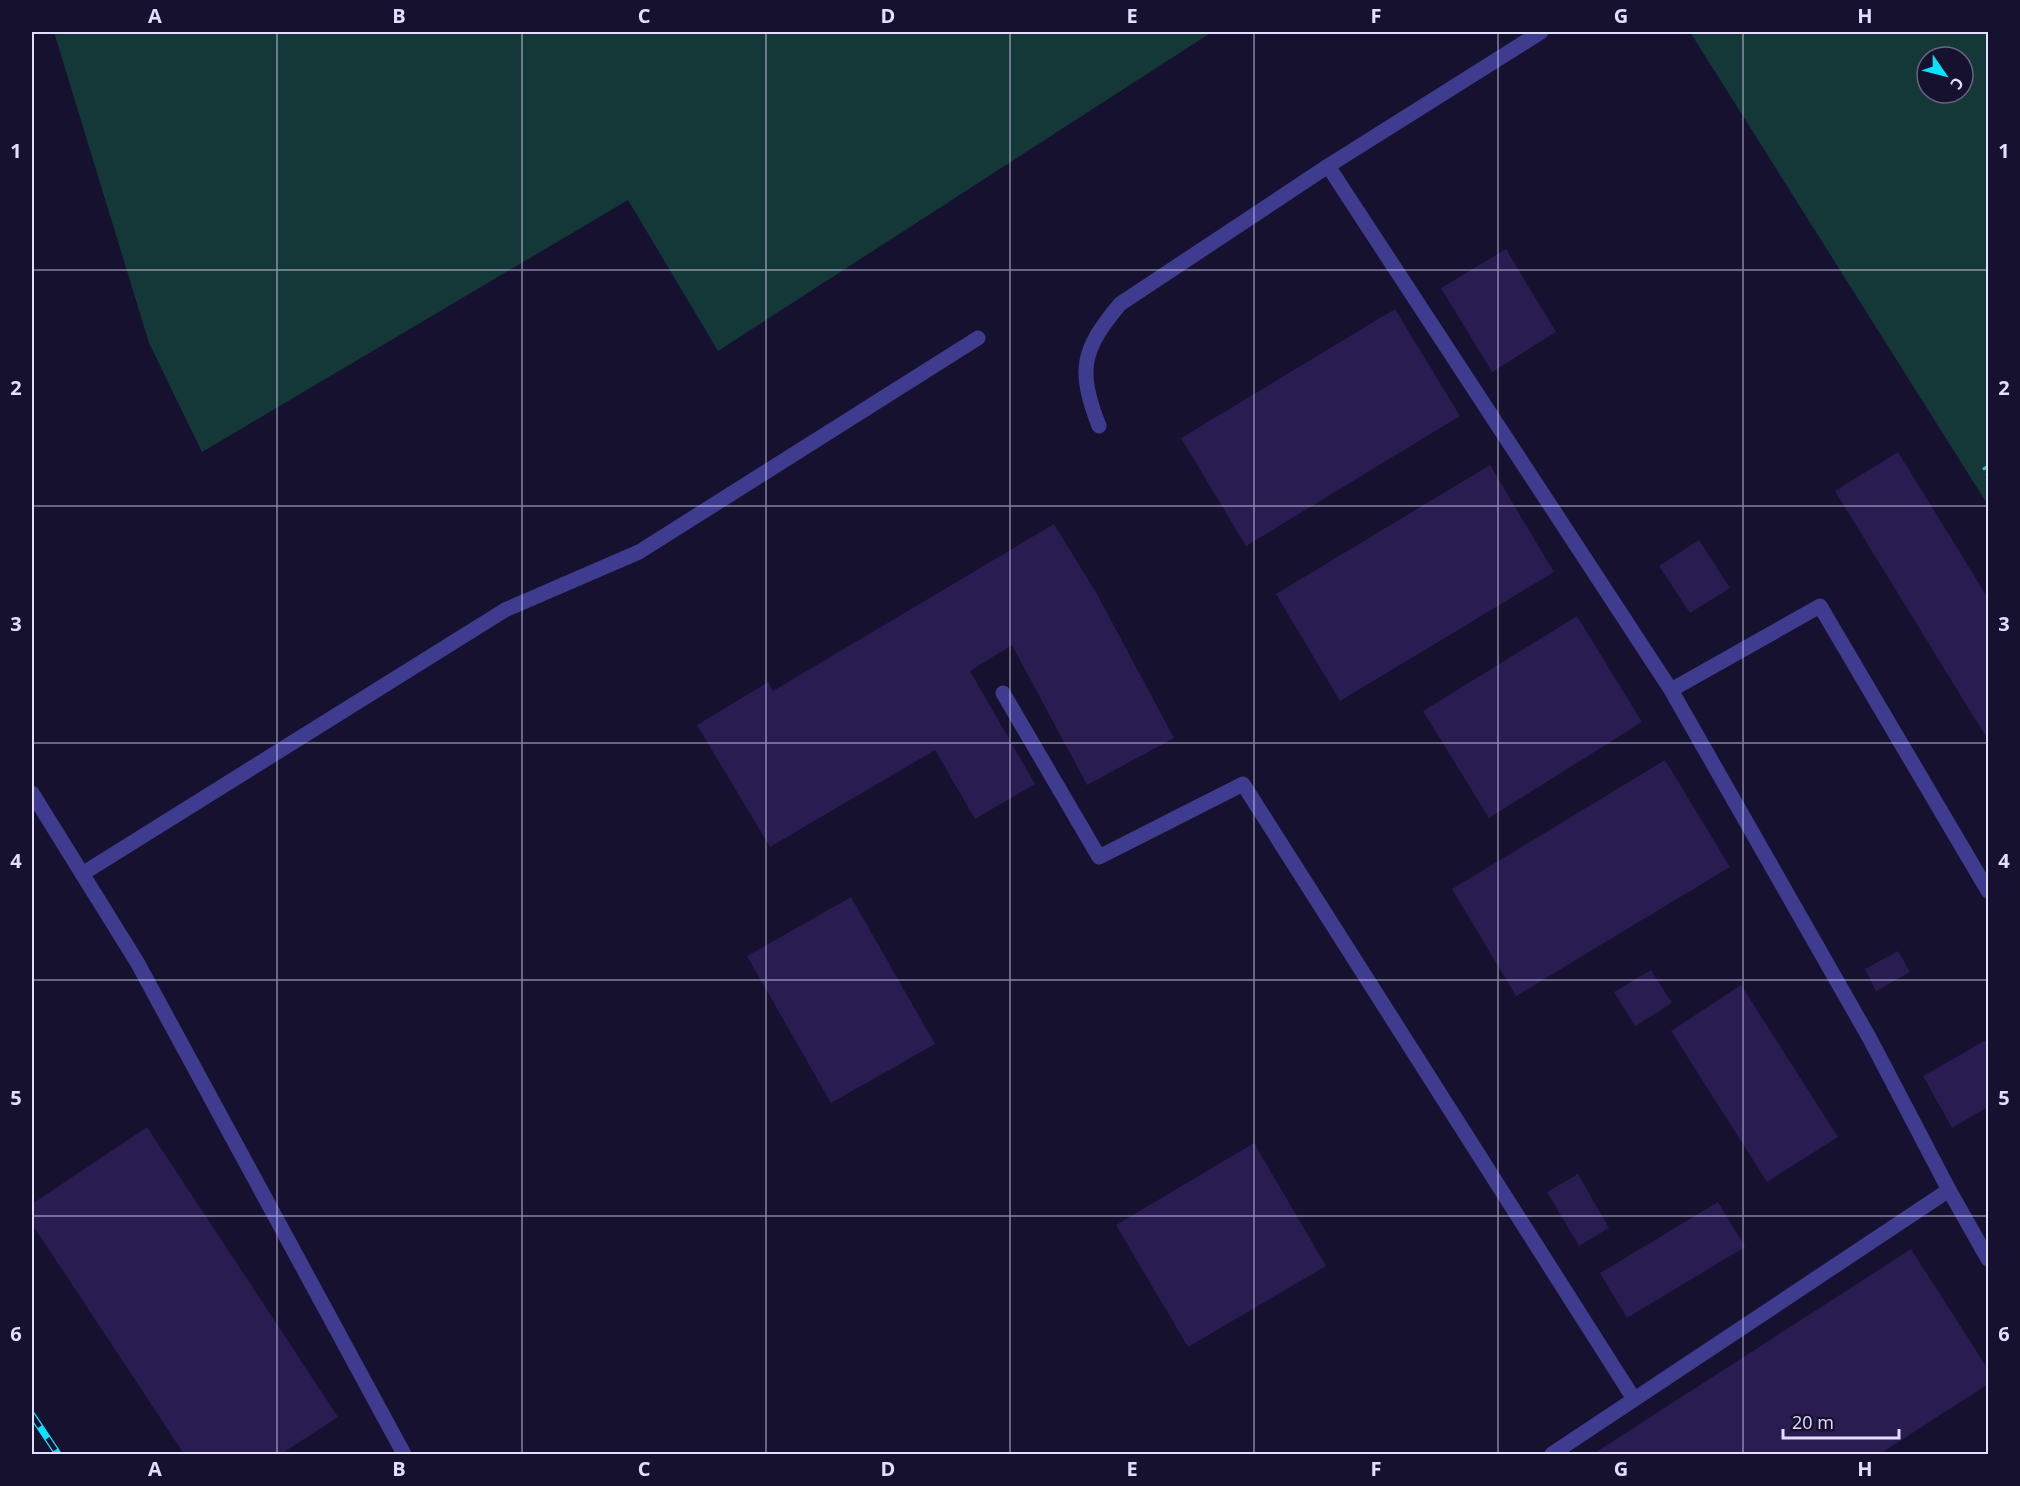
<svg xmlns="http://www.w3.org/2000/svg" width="2020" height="1486" font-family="'Open Sans',sans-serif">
<rect width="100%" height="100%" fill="#16112e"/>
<path fill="#143838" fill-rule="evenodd" d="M54 32H1212L718 351 628 200 202 452 149 343Z
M1690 32H1988V505ZM1927 57H1963V93H1927Z"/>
<path fill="#281c50" d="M1506 249 1556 332 1492 372 1441 288Z
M1395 309 1460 416 1246 546 1181 438Z
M1898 452 1988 598V740L1835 491Z
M1490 465 1554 572 1340 701 1276 594Z
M1054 524 1097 594 1174 738 1087 785 1012 645 970 671 1035 784 975 819 935 750 770 847 697 725 768 682 773 691Z
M1699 540 1730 588 1690 613 1659 566Z
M1577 616 1642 722 1489 818 1423 711Z
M1665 760 1730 867 1516 996 1452 889Z
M851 897 935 1044 831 1103 747 956Z
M1898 951 1910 972 1876 991 1865 969Z
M1651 970 1672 1003 1635 1026 1614 992Z
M1741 985 1838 1137 1767 1182 1671 1031Z
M1988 1039V1107L1952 1128 1923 1076Z
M147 1127 338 1417 281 1454H184L32 1224V1204Z
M1254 1143 1326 1266 1188 1347 1116 1225Z
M1578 1174 1609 1228 1579 1246 1547 1192Z
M1718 1202 1745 1247 1627 1318 1600 1273Z
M1911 1249 1988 1369V1384L1880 1454H1593Z"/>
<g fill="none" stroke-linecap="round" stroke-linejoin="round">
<path stroke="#2dc4be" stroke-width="4" stroke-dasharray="3 4.5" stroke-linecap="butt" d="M1984 467 1988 475"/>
<path stroke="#3f3b8e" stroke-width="15" d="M1328 166 1671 690 1870 1039 1949 1190 1988 1259
M1099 426C1077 369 1082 350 1120 304L1328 166 1541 32
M1671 690 1820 606 1988 891
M1003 693 1099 857 1243 784 1634 1399
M32 793 137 962 404 1454
M82 874 505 610 639 552 978 338
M1552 1454 1949 1190"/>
<g stroke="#0ae1ff" stroke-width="7">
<path id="rail" d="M32 1415 58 1454"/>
</g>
<use href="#rail" stroke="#16112e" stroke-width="4.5" stroke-dasharray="14" stroke-linecap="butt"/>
</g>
<path fill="none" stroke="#e2deff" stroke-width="1.5" stroke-opacity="0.55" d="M277 32V1454M522 32V1454M766 32V1454M1010 32V1454M1254 32V1454M1498 32V1454M1743 32V1454M32 270H1988M32 506H1988M32 743H1988M32 980H1988M32 1216H1988"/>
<rect width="2020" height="1486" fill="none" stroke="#16112e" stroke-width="66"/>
<g transform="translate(1945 75) rotate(125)"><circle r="28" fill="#16112e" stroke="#686382" stroke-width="1.5"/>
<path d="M0-4.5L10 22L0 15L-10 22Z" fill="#0ae1ff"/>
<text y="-9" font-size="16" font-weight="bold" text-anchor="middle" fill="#e2deff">С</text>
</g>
<path d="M1783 1429v9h116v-9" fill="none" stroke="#e2deff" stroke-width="3"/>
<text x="1792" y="1429" font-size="18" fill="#e2deff" stroke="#16112e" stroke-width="4.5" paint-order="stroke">20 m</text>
<rect x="33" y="33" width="1954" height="1420" fill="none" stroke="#e2deff" stroke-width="2"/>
<g font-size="20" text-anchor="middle" font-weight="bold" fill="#e2deff">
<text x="155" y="23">A</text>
<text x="399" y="23">B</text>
<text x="644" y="23">C</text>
<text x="888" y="23">D</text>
<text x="1132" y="23">E</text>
<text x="1376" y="23">F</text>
<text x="1621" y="23">G</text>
<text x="1865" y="23">H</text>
<text x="16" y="158">1</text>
<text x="2004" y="158">1</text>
<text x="16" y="395">2</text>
<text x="2004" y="395">2</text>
<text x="16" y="631">3</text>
<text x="2004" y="631">3</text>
<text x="16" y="868">4</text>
<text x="2004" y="868">4</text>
<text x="16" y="1105">5</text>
<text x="2004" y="1105">5</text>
<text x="16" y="1341">6</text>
<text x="2004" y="1341">6</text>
<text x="155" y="1476">A</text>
<text x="399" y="1476">B</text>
<text x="644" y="1476">C</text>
<text x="888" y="1476">D</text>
<text x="1132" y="1476">E</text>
<text x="1376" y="1476">F</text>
<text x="1621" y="1476">G</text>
<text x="1865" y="1476">H</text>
</g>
</svg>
